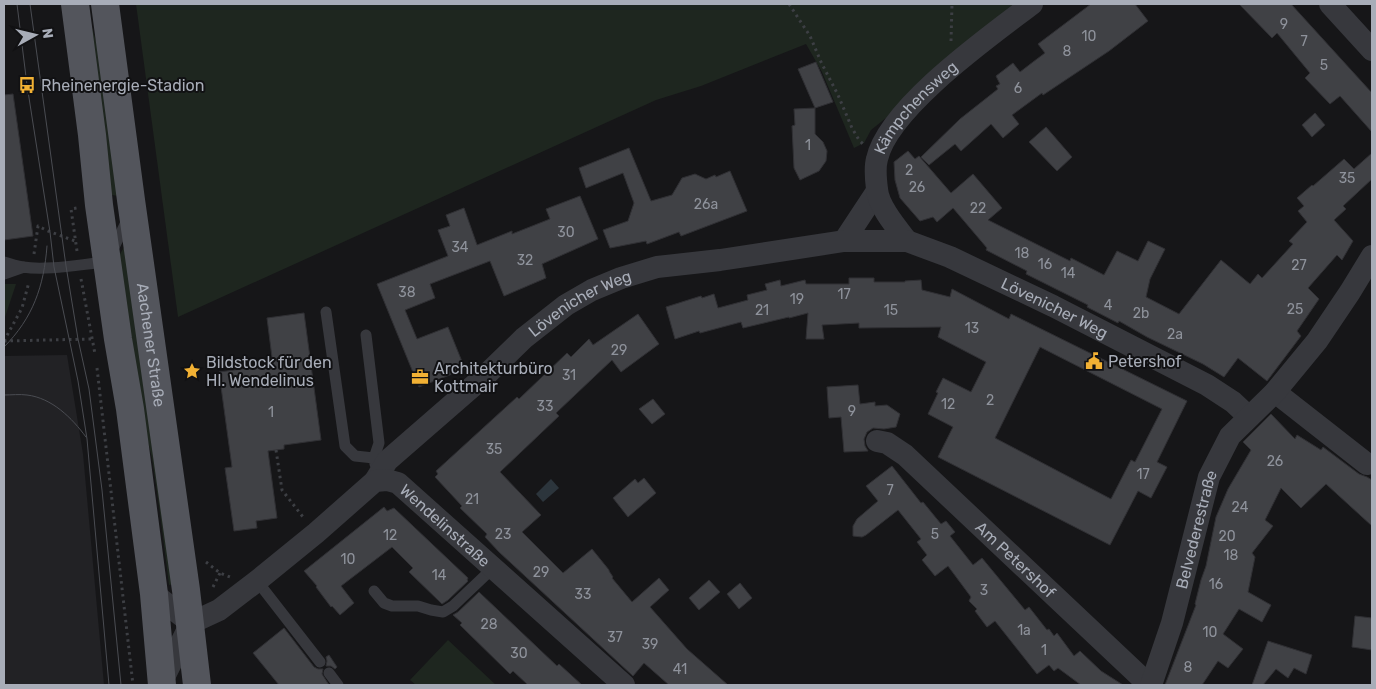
<svg xmlns="http://www.w3.org/2000/svg" width="1376" height="689" font-family="Rubik,sans-serif">
<rect width="100%" height="100%" fill="#161618"/>
<path fill="#222225" d="M67 355 83 454 104 685H4V356Z"/>
<path fill="#1e261f" d="M136 4H1028L871 130 864 143 854 148 822 72 806 44 701 86 656 100 178 317Z
M91 24 105 72 119 196 112 195 109 193Z
M125 246 174 584 169 585 160 513 152 458 144 425 118 257Z
M4 284H16L4 320Z
M448 640 496 685H416L410 680Z"/>
<path fill="#2c353c" d="M551 479 559 488 543 502 536 494Z"/>
<path fill="#404145" stroke="#303034" fill-rule="evenodd" d="M1091 4H1135L1148 21 1109 51 1043 95 1042 93 1012 115 1019 124 1003 138 991 124 961 151 955 144 929 165 921 157 960 119 998 89 996 86 1000 84 996 76 1013 63 1020 72 1033 62 1045 53 1038 44Z
M1239 4H1291L1372 93V132L1340 96 1330 104 1305 78 1310 73 1277 33 1272 38Z
M816 62 833 102 815 108 798 69Z
M13 94 33 236 4 240V95Z
M815 108V134L823 142 827 151 826 161 819 171 800 180 794 168 792 126 795 125 794 109Z
M1315 113 1325 125 1312 137 1302 125Z
M1046 127 1072 157 1057 171 1029 142Z
M629 148 651 201 672 195 682 178 695 174 706 179 715 175 716 177 730 171 747 211 681 236 679 232 647 244 646 241 610 248 603 230 628 221 634 203 623 173 586 188 579 168Z
M908 151 915 159 919 156 951 193 973 174 1002 208 988 220 1070 261 1071 258 1104 275 1117 251 1138 261 1148 241 1165 249 1150 279 1146 297 1179 314 1221 260 1250 284 1258 274 1262 278 1293 244 1289 241 1307 222 1298 211 1304 206 1297 198 1312 185 1313 186 1344 159 1354 169 1372 153V179L1343 206 1346 209 1334 220 1353 241 1342 260 1337 255 1308 288 1319 299 1297 331 1301 336 1267 381 1238 358 1224 377 1203 364 1147 337 1119 321 1118 323 1087 307 1088 305 1026 274 1027 271 986 250 987 248 953 208 937 222 933 217 920 221 900 198 895 180 894 162Z
M580 196 598 239 542 264 546 278 504 296 490 261 430 284 435 298 405 310 417 339 448 327 465 369 419 387 377 284 448 256 438 230 450 226 446 215 464 208 477 245 512 231V234L550 219 546 209Z
M849 278H874V282H905V281L921 280 922 290 950 297 952 289 1009 319 1011 314 1187 401 1157 462 1167 467 1151 498 1138 491 1110 545 938 457 953 427 928 414 938 393 936 392 943 378 971 392 986 362 938 337 941 327 859 328V323L822 325 824 339H806L808 313 789 318V317L743 328 741 322 700 333 699 331 675 339 666 307 701 296 702 298 714 294 718 308 748 300 747 295 767 290 765 284 780 280 781 286 805 280 806 284H849ZM1040 347 1162 409 1135 462 1131 460 1111 499 995 438Z
M304 313 321 440 284 445V449L268 451 277 518 256 521 257 528 234 531 225 468 232 467 219 372 273 365 267 318Z
M638 314 659 344 621 372 612 360 556 413 559 416 500 472 541 515 522 532 563 573 592 549 609 570V571L613 577 612 578 632 602 659 578 669 590 650 607 687 649 728 685H669L644 663 633 676 499 552 485 537 487 534 460 508 462 506 435 477 438 474 436 471 517 397 519 399 567 353 571 357 589 339 593 345Z
M858 385 860 404 875 402V406L887 405 900 414 896 427 884 429 873 428 867 432 864 439 865 446 868 451 844 452 841 417 829 418 827 387Z
M653 399 665 414 652 424 639 409Z
M1271 414 1295 439 1297 435 1321 450 1323 447 1359 474 1367 477 1372 480V526L1326 484 1301 508 1281 488 1265 520 1273 526 1252 553 1255 557 1248 592 1271 605 1262 622 1239 609 1223 634 1243 649 1228 668 1218 661 1202 685H1165L1196 605 1195 604 1201 580 1206 566 1216 517 1228 489 1251 450 1243 442Z
M892 466 921 503 923 502 941 524 946 521 955 532 950 536 973 565 982 558 1025 610 1029 607 1047 630 1049 629 1054 636 1057 633 1074 656 1080 651 1101 671 1123 685H1081L1058 668 1054 671 1049 665 1037 674 995 621 987 627 975 611 977 609 969 601 971 597 948 566 935 576 922 560 927 555 917 542 921 539 898 510 866 535 862 537 853 536V526L857 519 878 501 866 486Z
M644 478 656 493 628 517 613 498 635 479 638 483Z
M384 507 387 511 394 508 468 578 467 580 468 581 448 600 442 604 409 572 413 568 392 547 341 586 354 603 340 615 332 606 331 607 316 587 317 586 304 571Z
M709 580 720 592 699 610 689 598Z
M740 583 752 598 739 609 727 594Z
M479 592 557 666 559 664 582 685H528L513 671 510 674 460 625 462 623 453 615 458 612Z
M1355 616 1372 618V650L1352 647Z
M284 628 314 667 318 669H323L322 674 329 685H279L253 653Z
M1268 641 1312 655 1306 674 1294 668 1288 678 1276 669 1263 685H1252Z
M329 655 337 667 335 669 331 666H326L327 661 326 657Z"/>
<g fill="none" stroke-linecap="round" stroke-linejoin="round">
<path stroke="#3d3f44" stroke-width="3" stroke-dasharray="2.5 4" stroke-linecap="butt" d="M789 4 810 36 821 62 838 95 852 128 859 140 863 144
M951 41 952 4
M77 251 71 209 77 208
M34 254 38 226 48 231 75 241
M81 279 95 354
M4 341 22 308 29 282
M4 341 92 339
M97 368 133 685
M276 450 282 490 303 517
M206 562 220 573 230 577
M213 587 220 573"/>
<path stroke="#37383d" stroke-width="11" d="M4 262C10 264 17 266 23 267 46 271 83 264 107 262L128 218
M4 274 24 267
M326 312 345 446 355 456 374 458
M366 335 379 443 374 458 375 464
M257 581 320 662
M374 591 384 603 392 606H418L431 610 443 612 453 606 493 568
M329 673 338 685"/>
<g stroke="#37383d" stroke-width="22">
<path d="M1330 4 1372 50"/>
<path d="M844 241 877 191"/>
<path id="s1" d="M907 241C897 228 878 206 877 189 876 181 875 166 877 159 888 108 990 36 1032 4"/>
<path d="M1275 392 1367 464"/>
<path id="s2" d="M877 441 887 443 905 455 1149 685"/>
<path id="s3" d="M375 481 387 461 487 374 524 338 566 305 592 290 621 278 657 267 720 260 844 241H907L950 257 1053 306 1207 385 1233 402 1249 417"/>
<path d="M154 594 191 623"/>
<path id="s4" d="M162 681 191 623 219 610 257 581 316 533 375 481 387 480 398 483 624 685"/>
<path id="s5" d="M1151 685 1172 623 1209 477 1230 436 1275 392 1317 341 1350 292 1372 256"/>
</g>
<g stroke="#53555c" stroke-width="28">
<path d="M75 4 92 135 99 205 118 339 130 409 154 594 162 685"/>
<path id="s6" d="M105 4 131 200 186 590 197 685"/>
</g>
<path stroke="#4a4c52" stroke-width="1" d="M17 4 27 85 50 232 54 267 78 381 87 439 109 685
M30 4 66 266 78 339 89 389 102 490 121 685
M4 347C33 318 44 286 47 246
M4 395C11 395 20 394 27 395 52 398 72 418 86 437"/>
</g>
<defs>
<g id="bus-bare" transform="scale(1.35)"><path d="M-5-6H5V4H4V6H2V4H-2V6H-4V4H-5ZM-3.5-4V0h7V-4ZM-3.5 1.2v1.5H-2V1.2ZM2 1.2v1.5H3.5V1.2Z" fill="#f2b134" stroke="#111113" stroke-width="2.5" paint-order="stroke"/></g>
<g id="civic-bare" transform="scale(1.35)"><path d="M-.6-6.5H3V-4.5H.6V-3L4-1V1h2V6H-6V1h2V-1L-.6-3ZM-1.2 2.5V6h2.4V2.5Z" fill="#f2b134" stroke="#111113" stroke-width="2.5" paint-order="stroke"/></g>
<g id="sight-bare" transform="scale(1.35)"><path d="M0-6L1.8-2.2L6-1.7L2.9 1.2L3.7 5.4L0 3.3L-3.7 5.4L-2.9 1.2L-6-1.7L-1.8-2.2Z" fill="#f2b134" stroke="#111113" stroke-width="2.5" paint-order="stroke"/></g>
<g id="office-bare" transform="scale(1.35)"><path d="M-6-3h4V-5.5h4V-3h4V5H-6ZM-1-4.5V-3h2v-1.5ZM-6 0V1H6V0Z" fill="#f2b134" stroke="#111113" stroke-width="2.5" paint-order="stroke"/></g>
</defs>
<g fill-rule="evenodd">
<use href="#bus-bare" x="27" y="85"/>
<use href="#civic-bare" x="1094" y="361"/>
<use href="#sight-bare" x="192" y="371"/>
<use href="#office-bare" x="420" y="377"/>
</g>
<g text-anchor="middle" dominant-baseline="central" stroke-width="4" stroke-linejoin="round" paint-order="stroke">
<g font-size="14" fill="#8e929b">
<text x="1284" y="24">9</text>
<text x="1089" y="36">10</text>
<text x="1304" y="41">7</text>
<text x="1067" y="51">8</text>
<text x="1324" y="65">5</text>
<text x="1018" y="88">6</text>
<text x="808" y="145">1</text>
<text x="909" y="170">2</text>
<text x="1347" y="178">35</text>
<text x="917" y="187">26</text>
<text x="706" y="204">26a</text>
<text x="978" y="208">22</text>
<text x="566" y="232">30</text>
<text x="460" y="247">34</text>
<text x="1022" y="253">18</text>
<text x="525" y="260">32</text>
<text x="1045" y="264">16</text>
<text x="1299" y="265">27</text>
<text x="1068" y="273">14</text>
<text x="407" y="292">38</text>
<text x="844" y="294">17</text>
<text x="797" y="299">19</text>
<text x="1108" y="305">4</text>
<text x="1295" y="309">25</text>
<text x="762" y="310">21</text>
<text x="891" y="310">15</text>
<text x="1141" y="313">2b</text>
<text x="972" y="328">13</text>
<text x="1175" y="334">2a</text>
<text x="619" y="350">29</text>
<text x="569" y="375">31</text>
<text x="990" y="400">2</text>
<text x="948" y="404">12</text>
<text x="545" y="406">33</text>
<text x="852" y="411">9</text>
<text x="271" y="412">1</text>
<text x="494" y="449">35</text>
<text x="1275" y="461">26</text>
<text x="1143" y="474">17</text>
<text x="890" y="490">7</text>
<text x="472" y="499">21</text>
<text x="1240" y="507">24</text>
<text x="503" y="534">23</text>
<text x="935" y="534">5</text>
<text x="390" y="535">12</text>
<text x="1227" y="536">20</text>
<text x="1231" y="555">18</text>
<text x="348" y="559">10</text>
<text x="541" y="572">29</text>
<text x="439" y="575">14</text>
<text x="1216" y="584">16</text>
<text x="984" y="590">3</text>
<text x="583" y="594">33</text>
<text x="489" y="624">28</text>
<text x="1024" y="630">1a</text>
<text x="1210" y="632">10</text>
<text x="615" y="637">37</text>
<text x="650" y="644">39</text>
<text x="1044" y="650">1</text>
<text x="519" y="653">30</text>
<text x="1188" y="667">8</text>
<text x="680" y="669">41</text>
</g>
<g font-size="16" fill="#a8adb8" stroke="#111113" text-anchor="start">
<text x="41" y="85">Rheinenergie-Stadion</text>
<text x="1108" y="361">Petershof</text>
<text x="206" y="362">Bildstock für den<tspan x="206" dy="18">Hl. Wendelinus</tspan></text>
<text x="434" y="368">Architekturbüro<tspan x="434" dy="18">Kottmair</tspan></text>
</g>
<g font-size="16" fill="#a8adb8" stroke="#111113">
<text stroke="none"><textPath href="#s1" startOffset="156">Kämpchensweg</textPath></text>
<text stroke="none"><textPath href="#s3" startOffset="274">Lövenicher Weg</textPath></text>
<text stroke="none"><textPath href="#s3" startOffset="774">Lövenicher Weg</textPath></text>
<text stroke="none"><textPath href="#s6" startOffset="344">Aachener Straße</textPath></text>
<text stroke="none"><textPath href="#s4" startOffset="385">Wendelinstraße</textPath></text>
<text stroke="none"><textPath href="#s5" startOffset="162">Belvederestraße</textPath></text>
<text stroke="none"><textPath href="#s2" startOffset="184">Am Petershof</textPath></text>
</g>
</g>
<rect width="1376" height="689" fill="none" stroke="#a8adb8" stroke-width="10"/>
<g transform="translate(35 35) rotate(82)" stroke="#111113" stroke-width="4" paint-order="stroke">
<path d="M0-4L9 19L0 12L-9 19Z" fill="#a8adb8"/>
<text y="-8" font-size="14" font-weight="bold" text-anchor="middle" fill="#a8adb8">N</text>
</g>
</svg>
